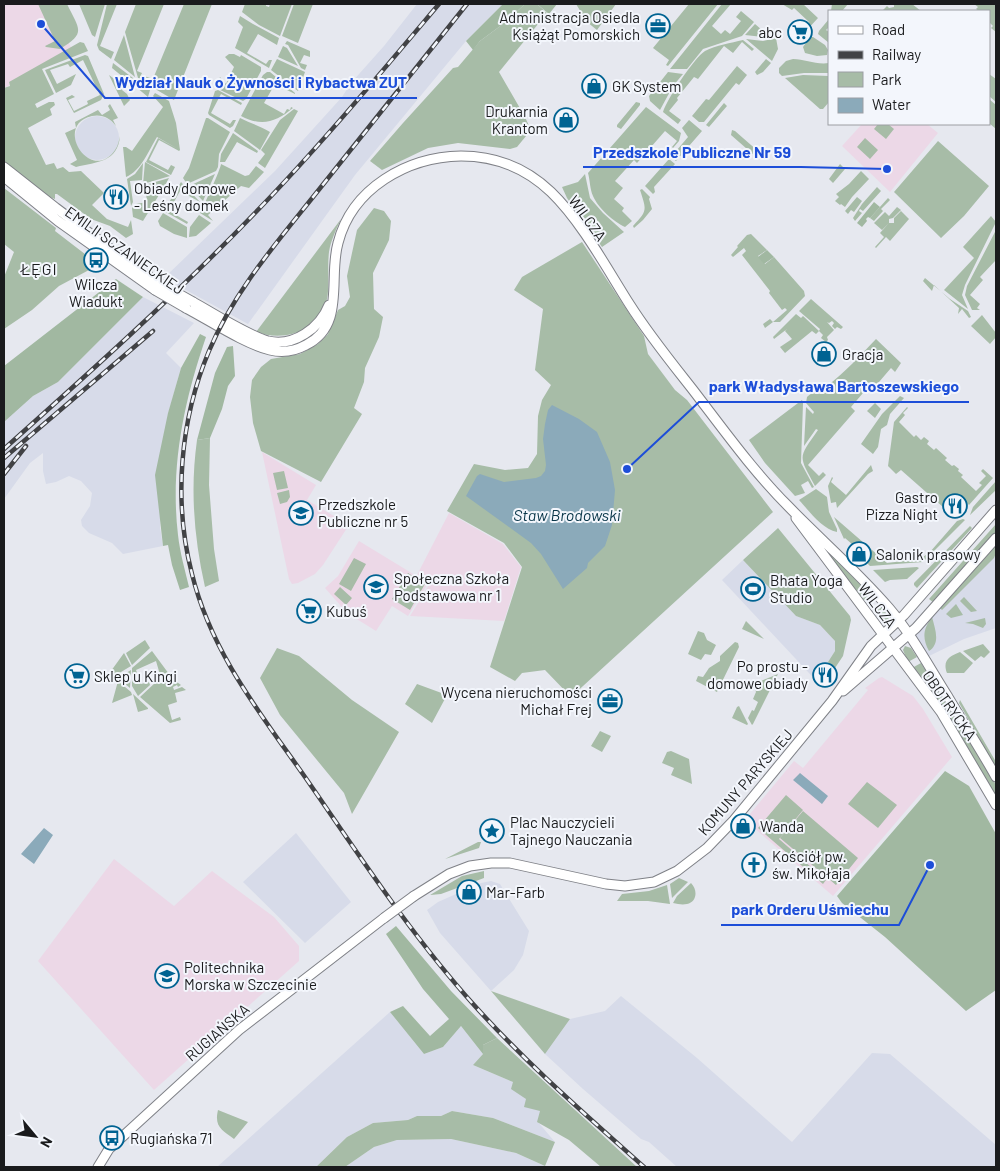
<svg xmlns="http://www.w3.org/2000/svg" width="1000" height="1171" font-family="Barlow,sans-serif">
<rect width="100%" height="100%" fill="#e6e8ef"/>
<path fill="#d7dbe9" d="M417 4H503L466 41 355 175 248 324 164 278 275 171 342 97 351 83 384 46Z
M75 138a22 22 0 1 1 44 0a22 22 0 1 1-44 0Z
M143 297 194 323 166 353 181 368 168 414 160 527 163 546 123 554 112 543 89 533 82 526 81 520 90 506 92 493 81 481 69 476 56 482 46 484 43 471V453L30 463 4 499V422L33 396 58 382Z
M996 542V628L964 639 927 657 912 636Z
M743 560 796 616 820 625 835 641V651L828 662 834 675 823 688 722 580Z
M296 833 351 902 305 943 243 882Z
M491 881 500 884 529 931 523 955 514 970 491 991 440 933 427 910 438 902 481 883Z
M621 996 697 1058 792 1142 872 1053 890 1054 996 1145V1167H677L649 1142 641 1139 583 1089 545 1054 570 1019 605 1011Z
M390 1012 424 1054 443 1047 461 1026 483 1054 473 1065 513 1082 526 1099 541 1111 538 1122 555 1142 493 1118 452 1111 441 1116H417L408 1120 373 1123 347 1137 316 1167H217Z
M451 1139 516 1153 547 1167H345L374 1147 397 1140Z"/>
<path fill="#ecd8e7" d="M4 4H51L73 52 9 83 10 85 4 88Z
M862 124H927L938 133 890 192 842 146Z
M262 452 316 485 307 500 349 525 323 565 315 574 298 583 292 584 289 579Z
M449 513 503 544 521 567 504 621 410 616 430 583 417 575Z
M359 541 428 583 408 616 392 606 376 631 347 613 325 588 338 576Z
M882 677 913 696 923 709 952 757 833 896 745 820 794 761 803 768 868 690 865 688 879 678Z
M114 859 174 906 212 871 274 917 299 946V961L154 1090 38 961Z"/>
<path fill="#a7bca7" d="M38 4H67C79 29 87 33 60 49L46 47 45 46 55 41Z
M79 4H105L95 37 92 35Z
M107 4H117L100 46 114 52 111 59 99 50 97 45Z
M136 4H164L137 71 142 73 141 75 150 78 144 82 138 78 125 32Z
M184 4H212L174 100 150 86Z
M245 4H266V6L269 7 270 4H292L280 36 259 25 242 12Z
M294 4H313L298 43 282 36Z
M525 4H537L547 13 499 72 525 117 531 130 517 147 510 149 458 143 428 148 382 170 370 161 403 123 453 68 458 67 480 41 503 24Z
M576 4H616L597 30 587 22Z
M689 4H718L668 66 666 65 669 60 653 48Z
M722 4H731L712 26 721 34 725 30 730 34 741 21 736 17 741 11 754 22 742 36 703 49 687 69H670Z
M782 4H803L818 18 806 31 801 27 804 28 809 22 794 8 792 10Z
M832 4H848L842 11H831Z
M894 4H912L921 11H882L887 6 889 8 894 7Z
M974 4H995L996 32 991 28 993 26 989 22V11H979L976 9 978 7Z
M240 16 253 24 279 38 277 45 258 34 247 53 266 64 269 60H272L269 68 235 48 243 27 238 22Z
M829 19V27L826 30 829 32V43L818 34 819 31Z
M755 24 769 36 763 37 745 35Z
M124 35 135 77 114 60Z
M810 37H813L825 45 828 50 827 55 817 56 805 53 803 47Z
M776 38 778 49 772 61 746 39 763 41Z
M743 40 754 49 752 51 742 42 733 53 724 46 698 79 694 77 677 98 678 100 669 111 681 120 678 124 663 112C667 99 694 58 705 51 716 45 731 43 743 40Z
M287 41 310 51V57L304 55 300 63 307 65 305 70 301 68 288 45 285 44Z
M80 42 84 43 88 51 42 69 54 94 35 104 37 108 49 102H54L55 105 50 109 52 115 28 128 46 165 54 163 57 169 63 167 69 172 81 171 104 193 92 205 107 219 128 227 131 220 133 234 126 238 110 226 91 219 57 194H55V199L47 196 4 161V88L10 86 9 82Z
M283 46 287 48 298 66 278 57Z
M229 54H234L240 57 241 55 261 67V71L246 99 243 101 216 88 220 77 226 84 234 67 225 57Z
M85 55 88 56 104 94 101 100 74 113 66 98 72 95 75 97 68 100 74 111 88 104 87 101 100 95 83 60 70 67 68 64 50 70 57 84 76 74 71 85 56 93 45 70Z
M277 59 305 72 298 91 271 70Z
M766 59 771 63 763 72 757 75 755 72Z
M793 59C805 59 816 65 829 63V73H804L782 76 779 73V68L786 61Z
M113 63 137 81 134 86 112 68Z
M737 66 747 75 739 85 736 83 704 122H699L692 116 706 99 709 100Z
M267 72H270L295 93V94L275 84 264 103 284 114 287 109 290 110 291 107 293 108C276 122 262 127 241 116L263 75Z
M668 72 683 74 673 86 660 110 650 101 649 96Z
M989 74 996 79V102L989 96Z
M109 75 125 87 122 90 127 94 130 100 124 106Z
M803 75 829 76V102L823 109H820L785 78Z
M139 83 150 90 148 97 136 87Z
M218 90 242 103 241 105 221 94 211 113 230 124 233 120H236L233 126 230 128 209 115 208 113 215 91Z
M155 93 169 101 176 123 180 150 179 151 159 140 149 160 168 170 171 165 175 167 171 175 146 162 158 138 178 149 157 137C149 150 141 171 126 177L123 147H126L132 151 163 107 153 96Z
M989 99 996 105V129L989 123Z
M636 102 640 103V105L621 129 617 127V125Z
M724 103 727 106 709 127 706 125Z
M110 104 118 118 113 120 116 126C110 118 102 114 92 116 52 125 91 185 115 150 118 146 119 140 120 136 118 162 97 162 76 167L70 164 77 160 65 133 76 128 75 122 98 110 102 115 110 110 108 106Z
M646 107 681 133 679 141 673 148 672 147 677 141 665 131 637 163 634 160 615 181 623 188 614 199 624 208 622 211 632 221 625 227C614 222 598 208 593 196 590 190 590 180 588 173Z
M294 109 298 111 265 168 258 163 265 154 261 150 280 120Z
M206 118H208L230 132 219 154 218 167 216 171 187 184 183 178 189 168Z
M240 118C250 123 260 126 270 132L260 150 234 131Z
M689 120 702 131 676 161 671 157 688 137 682 128Z
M878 124H888L894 129 886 139 874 129Z
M732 130 735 131 759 152 758 156H755L731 135Z
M233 133 258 151 257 153 237 142 225 162H220L221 154Z
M865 138 878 150 870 159 857 147Z
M938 141 989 186 964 216 941 238 894 192Z
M669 159 675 164 654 187 655 192 653 194 645 186Z
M145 162 170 176 143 184Z
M143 163 142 180 130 181 133 202 131 206 127 179 135 174Z
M221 164 245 176 249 175 256 166 264 172 249 188 241 186 208 215 213 221 200 213C203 208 221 168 221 164Z
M840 164 845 169 833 183 829 179Z
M861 171 869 179 852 197 845 207 841 204 840 205 835 201 839 197 836 194 849 184Z
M215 174 203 201 189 186Z
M585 174 590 198 603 213 624 232 602 247 567 198 562 187 578 182Z
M169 178 164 187 162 186 160 189 162 190 143 221 133 217 132 208 136 204 147 202 145 185Z
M181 182 200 202 180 191 169 211 188 222 187 224 164 211Z
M877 187 881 191 863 211 860 209 859 211 862 213 855 221 853 218 862 204Z
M4 188 56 228 55 231 94 261 89 270 59 286 32 310 4 329V277L14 252 4 244Z
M642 189 650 197 649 199 652 209 643 220 634 228 633 226C647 211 647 211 640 190Z
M857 197 862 201 854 212 851 210 848 214 845 211Z
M888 198 890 200 881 209 883 211 874 221 870 218Z
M897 207 901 210 893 218 889 219V223L882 230 874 223 885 212 889 216Z
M374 208 384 211 391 221 389 240 373 273 374 309 383 317 379 337 365 368 364 382 354 408 362 414 321 482 261 451 253 423 250 397 252 380 261 367 271 359 300 354 318 344 328 334 338 310 345 306 350 297 347 276 357 230Z
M901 211 909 219 890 241 886 237 876 248 875 247 884 237 880 233 889 223H894V218Z
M163 213 187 227V238L174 234 160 226 158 221Z
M199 215 211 223 196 236 189 237 190 227Z
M991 216 996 222 965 285 962 295 968 309 944 290 974 258 963 247Z
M341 219C336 230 331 240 329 252 327 268 330 283 327 299 319 332 284 342 256 332Z
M996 230V260L980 277 983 280 970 295 980 304 977 308 980 310H972L965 295 967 286Z
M751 234 767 250 758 256 765 264 774 257 804 291 805 296 780 322H773L765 328 763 324 770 319 773 322 787 310 785 308 782 310 769 293 770 291 742 255 746 251 744 248 733 257 731 255 738 247 737 246 747 235Z
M582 242 644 336 648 354 675 390 687 400 773 512 571 697 545 670 522 673 515 681 490 667 522 567 504 543 447 511 474 464 505 470 528 468 537 454 538 416 542 400 551 385 535 370 543 309 514 290 522 277Z
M925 278 950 299 968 311 971 317 969 318 962 309 958 314 959 308 934 285 932 291 923 281Z
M811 299 843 327 841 329 837 327 835 329 832 326 834 323 832 321 829 323 827 322 834 330 827 337 828 340 826 342 821 338 823 335 819 331 820 329 799 311Z
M796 314 801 318 803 316 819 331 816 334 812 331 785 353 780 347 792 339 785 331 787 329 774 339 773 337Z
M982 315 996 333V337L990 344 971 326Z
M876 339 901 363 895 372 891 368 873 389 869 386 851 407 855 411 808 465 819 476 823 472 826 475 815 486C798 454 798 459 818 430L816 429 804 446 806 407 813 414 814 412 806 403 807 397C813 391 820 391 827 386 845 372 860 356 876 339Z
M900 396 904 398 890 414 887 425 881 429 878 447 873 454 861 444 882 414Z
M802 400 803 403 801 463 814 487 812 488 808 481 801 485 805 493 795 496 765 463 749 440Z
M875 403 881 409 875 418 867 411Z
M907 407 908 408 903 413 905 415 899 422 914 437 916 435 921 440 924 437 929 441 927 444 934 450 936 448 947 458 945 460 952 466 954 465 959 469 958 471 963 475 961 477 976 491 982 485 979 483 986 476 981 471 983 469 993 478 969 505 965 501 962 504 955 497 949 504 947 502 943 507 901 470 896 474 888 466 894 422Z
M210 438 209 485 214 549 219 581 205 587C194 538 190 490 197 440Z
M871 465 873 471 868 474 837 508 836 502 831 503 828 486 832 477 833 478 831 482 846 495Z
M284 471 288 488 277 490 273 473Z
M996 481V490L970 515 973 507Z
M816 489 827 497 829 512 837 529V532C822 529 809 511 799 500Z
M289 490 290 497 287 502 280 504 277 493Z
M789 507 837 561 872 596 866 602Z
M834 517 887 563 920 559 930 552 957 521 963 519 965 520 923 562 870 566 860 556 864 551 861 549 857 553 851 548 853 545 845 538 844 539Z
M996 524V532L934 603 929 599Z
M970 526 972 528 917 588 914 585V583Z
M778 528 850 616 851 620 843 656 833 671 828 662 835 651V641L820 625 796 616 743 560Z
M996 545V553L994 558 942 610 940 608Z
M354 558 366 564 351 591 339 584Z
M917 567 919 568 907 579 890 580 885 582 873 570Z
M408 573 425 584 410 610 392 599Z
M340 587 352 598 346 605 334 594Z
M964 597 977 611 971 612 960 601Z
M956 604 963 615 951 618 946 614Z
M881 605 889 619 887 623 878 617 874 611Z
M932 617C935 629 941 643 929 651 922 638 923 629 932 617Z
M985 618 986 624 983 628 973 624 965 623Z
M746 621 764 639 742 629Z
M698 631 704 633 707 640 716 645 711 655 705 654 701 660 688 654Z
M145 640 150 648 132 665 126 653Z
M735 642 738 643 739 647 717 692 696 681 698 676 703 677 709 668 720 661V656Z
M983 644 990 652 984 658 981 656 975 661 963 651Z
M905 646 911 648 917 657 908 662 903 650Z
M277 648 299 656 352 700 399 732 352 814 344 793 280 715 260 678Z
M152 651 169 674 161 678 156 661 136 670 141 684 149 682 150 685 138 696 132 686V668Z
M960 652 973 663 964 673H947C942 660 950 656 960 652Z
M124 653 131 666 116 675 111 674V671Z
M921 663 996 785V797L951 720 912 668Z
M131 670 130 688 118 678Z
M778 674 753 724 752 725 748 718 752 710 754 711 758 702 753 699 756 692 754 686 756 683Z
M170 677 181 685 178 687 177 685 173 687 174 690 182 687 186 690 175 693 177 702 168 705 172 720 180 717 181 720 170 723 140 697 156 682Z
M118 681 131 692 132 695 112 703Z
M417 684 447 695 432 723 405 704Z
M133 694 148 708V709L138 712Z
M960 700 996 762V768L959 703Z
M739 706 748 724 747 725 732 718 737 707Z
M600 731 611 736 602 752 591 746Z
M671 751 689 759 692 784 671 775 674 768 662 763 667 752Z
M867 782 897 805 878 828 848 804Z
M786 795 803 810 779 839 826 880 823 884 758 828Z
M803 811 858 858 836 885 780 838Z
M478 842H481L479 848 445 859Z
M484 871V878L441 894 430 895 462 876Z
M679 878 688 882 672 898 670 884Z
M691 883C698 890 697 902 687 904 682 905 678 904 673 903L677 896Z
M667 885 670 904 648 901H617L622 894 649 891Z
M491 991 570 1019 545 1054Z
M497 1038 637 1167H601L569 1140 537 1122 540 1111 524 1107 526 1099 511 1089 513 1082 473 1065 483 1054V1045Z
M218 1110 248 1122 234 1139C222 1130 214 1127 218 1110Z
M452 1111 493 1118 555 1142 545 1166 516 1153 451 1139 397 1140 374 1147 345 1167H316L347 1137 373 1123 408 1120 417 1116H441Z"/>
<path fill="#a1b8a1" d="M503 4H525L503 24 480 41 473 50 466 41Z
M537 4H557L549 14Z
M874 202 880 207 870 218 868 217 866 219 867 221 862 227 857 223Z
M767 250 774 257 764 264 758 257Z
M116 279 143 297 58 382 33 396 4 422V366Z
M200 334 206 337C184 401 170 467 178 535 180 553 185 570 189 587L180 590 172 565 168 545 163 546 155 475 168 413 181 368Z
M233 346 235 376 228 386 222 409 210 438 197 440 215 373 227 347Z
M945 771 969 786 996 834V990L966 1011 885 937 842 903 837 896Z
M396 926 451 991 497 1038 483 1045V1054L461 1026 443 1047 424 1054 390 1012 403 1006 430 1036 449 1019 423 989 386 934Z"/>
<path fill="#8baaba" d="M552 405 579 419 597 432 610 462 615 490 612 525 605 546 588 563 587 568 563 589 541 554 531 543 466 496 477 476 480 474 504 482 536 478 541 476 545 471 546 465 543 439 545 424 548 410Z
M800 773 828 796 822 804 793 780Z
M44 828 53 835 34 864 21 854Z"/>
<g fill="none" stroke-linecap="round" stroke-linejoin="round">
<g stroke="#7f8187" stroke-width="11">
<path id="tertiary" d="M4 167 56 208 124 259 161 284
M4 177 58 221 155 290
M193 302C213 313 247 335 268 341 294 347 320 328 329 305
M186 308C209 320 245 344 270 350 282 353 295 351 306 345 346 325 328 278 338 243 352 188 407 157 461 156 496 156 526 168 551 192 582 222 607 269 630 305 649 335 671 362 693 390 723 429 753 471 788 506 821 540 858 572 889 608 912 635 929 667 948 697 964 724 981 750 996 777
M796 518 941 712 996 805
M843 691 916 628 996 538
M414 896 449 874 470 866 491 863H510L606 884 625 886 654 882 677 871 707 848 734 820 832 701 871 646 904 615 996 510
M98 1167 109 1149 239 1030 384 918"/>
</g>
<use href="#tertiary" stroke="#fff" stroke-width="9"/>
<g stroke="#414245" stroke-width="4.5">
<path id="rail" d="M467 4C419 65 370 126 321 187 280 239 235 289 209 351 180 420 173 501 192 574 211 652 260 713 305 777 359 855 411 935 474 1005 527 1064 586 1115 644 1167
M4 449C89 373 175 296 254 214 319 147 379 75 439 4
M4 458 153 331
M4 474 26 446"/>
</g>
<use href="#rail" stroke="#f3f6fc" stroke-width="2.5" stroke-dasharray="8" stroke-linecap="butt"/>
<g stroke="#7f8187" stroke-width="11" stroke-linecap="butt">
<path id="tertiary-bridge" d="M161 284 193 302
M155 290 186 308
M384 918 414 896"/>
</g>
<use href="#tertiary-bridge" stroke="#fff" stroke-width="9"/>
</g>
<defs>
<g id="office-ring" transform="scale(1.25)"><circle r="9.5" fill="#f3f6fc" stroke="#006392" stroke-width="1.5"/><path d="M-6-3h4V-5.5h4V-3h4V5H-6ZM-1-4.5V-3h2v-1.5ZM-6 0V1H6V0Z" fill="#006392"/></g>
<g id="supermarket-ring" transform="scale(1.25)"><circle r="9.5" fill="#f3f6fc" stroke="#006392" stroke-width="1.5"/><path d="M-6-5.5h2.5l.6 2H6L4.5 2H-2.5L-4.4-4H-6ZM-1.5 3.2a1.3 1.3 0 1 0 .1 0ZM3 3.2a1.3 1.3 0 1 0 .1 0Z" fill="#006392"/></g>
<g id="shop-ring" transform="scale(1.25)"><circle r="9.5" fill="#f3f6fc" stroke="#006392" stroke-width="1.5"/><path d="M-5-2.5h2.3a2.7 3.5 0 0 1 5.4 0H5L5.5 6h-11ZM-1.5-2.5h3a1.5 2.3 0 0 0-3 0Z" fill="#006392"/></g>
<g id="restaurant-ring" transform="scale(1.25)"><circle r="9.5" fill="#f3f6fc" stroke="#006392" stroke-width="1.5"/><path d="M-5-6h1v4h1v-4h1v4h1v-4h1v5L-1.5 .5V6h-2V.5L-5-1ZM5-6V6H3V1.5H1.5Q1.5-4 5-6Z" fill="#006392"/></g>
<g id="bus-ring" transform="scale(1.25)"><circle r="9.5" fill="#f3f6fc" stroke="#006392" stroke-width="1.5"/><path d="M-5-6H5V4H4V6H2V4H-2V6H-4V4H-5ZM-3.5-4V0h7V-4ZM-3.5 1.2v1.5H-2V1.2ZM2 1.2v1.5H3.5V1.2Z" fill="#006392"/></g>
<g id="school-ring" transform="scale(1.25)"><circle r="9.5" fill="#f3f6fc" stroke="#006392" stroke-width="1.5"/><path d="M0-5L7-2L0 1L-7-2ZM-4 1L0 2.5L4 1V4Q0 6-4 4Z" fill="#006392"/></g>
<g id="stadium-ring" transform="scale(1.25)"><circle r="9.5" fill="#f3f6fc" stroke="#006392" stroke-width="1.5"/><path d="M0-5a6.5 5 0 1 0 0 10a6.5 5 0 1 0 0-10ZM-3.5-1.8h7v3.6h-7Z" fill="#006392"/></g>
<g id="sight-ring" transform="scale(1.25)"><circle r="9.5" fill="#f3f6fc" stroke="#006392" stroke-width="1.5"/><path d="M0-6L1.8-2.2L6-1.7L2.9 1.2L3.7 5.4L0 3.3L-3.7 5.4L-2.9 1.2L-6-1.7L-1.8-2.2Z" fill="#006392"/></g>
<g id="church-ring" transform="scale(1.25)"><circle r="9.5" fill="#f3f6fc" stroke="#006392" stroke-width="1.5"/><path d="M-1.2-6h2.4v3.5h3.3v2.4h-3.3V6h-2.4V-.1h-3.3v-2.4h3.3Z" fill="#006392"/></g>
<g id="university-ring" transform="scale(1.25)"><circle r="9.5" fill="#f3f6fc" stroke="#006392" stroke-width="1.5"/><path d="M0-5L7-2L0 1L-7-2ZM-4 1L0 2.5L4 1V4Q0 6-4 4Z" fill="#006392"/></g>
</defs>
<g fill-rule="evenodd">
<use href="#office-ring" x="658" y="26"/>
<use href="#supermarket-ring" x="800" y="32"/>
<use href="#shop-ring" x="594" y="86"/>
<use href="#shop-ring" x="566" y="120"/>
<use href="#restaurant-ring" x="116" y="197"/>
<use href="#bus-ring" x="96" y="260"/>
<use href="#shop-ring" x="824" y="354"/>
<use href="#restaurant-ring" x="955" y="506"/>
<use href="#school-ring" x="301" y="513"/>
<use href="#shop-ring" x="859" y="554"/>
<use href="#school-ring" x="376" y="587"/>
<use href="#stadium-ring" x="753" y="589"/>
<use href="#supermarket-ring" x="309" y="611"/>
<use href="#restaurant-ring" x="825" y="675"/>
<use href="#supermarket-ring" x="77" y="676"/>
<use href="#office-ring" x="610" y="701"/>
<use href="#shop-ring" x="743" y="826"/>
<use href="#sight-ring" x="492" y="831"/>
<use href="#church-ring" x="754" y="865"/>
<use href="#shop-ring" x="469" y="892"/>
<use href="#university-ring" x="167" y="976"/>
<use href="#bus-ring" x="112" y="1138"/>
</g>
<g text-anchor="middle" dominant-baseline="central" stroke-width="4" stroke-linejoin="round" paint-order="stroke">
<g font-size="15" fill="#1a1b1d" stroke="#f3f6fc" text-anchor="start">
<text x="640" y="17" text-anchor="end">Administracja Osiedla<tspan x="640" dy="17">Książąt Pomorskich</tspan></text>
<text x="782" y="32" text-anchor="end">abc</text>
<text x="612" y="86">GK System</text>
<text x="548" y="111" text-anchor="end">Drukarnia<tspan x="548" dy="17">Krantom</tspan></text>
<text x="134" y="188">Obiady domowe<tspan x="134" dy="17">- Leśny domek</tspan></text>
<text x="96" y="284" text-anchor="middle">Wilcza<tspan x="96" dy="17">Wiadukt</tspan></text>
<text x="842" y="354">Gracja</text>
<text x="938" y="497" text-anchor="end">Gastro<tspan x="938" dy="17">Pizza Night</tspan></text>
<text x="318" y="504">Przedszkole<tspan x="318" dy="17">Publiczne nr 5</tspan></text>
<text x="876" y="554">Salonik prasowy</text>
<text x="394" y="578">Społeczna Szkoła<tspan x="394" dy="17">Podstawowa nr 1</tspan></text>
<text x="770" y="580">Bhata Yoga<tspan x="770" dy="17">Studio</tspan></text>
<text x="326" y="611">Kubuś</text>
<text x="808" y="666" text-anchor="end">Po prostu -<tspan x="808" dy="17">domowe obiady</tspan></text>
<text x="94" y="676">Sklep u Kingi</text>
<text x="592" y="692" text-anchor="end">Wycena nieruchomości<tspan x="592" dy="17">Michał Frej</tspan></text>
<text x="510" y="822">Plac Nauczycieli<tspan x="510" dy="17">Tajnego Nauczania</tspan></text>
<text x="760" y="826">Wanda</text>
<text x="772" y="856">Kościół pw.<tspan x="772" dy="17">św. Mikołaja</tspan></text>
<text x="486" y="892">Mar-Farb</text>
<text x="184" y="967">Politechnika<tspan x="184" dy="17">Morska w Szczecinie</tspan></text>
<text x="130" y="1138">Rugiańska 71</text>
</g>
<g font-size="15" fill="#1a1b1d" stroke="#f3f6fc">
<text transform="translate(588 218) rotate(54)">WILCZA</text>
<text transform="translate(125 250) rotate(35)">EMILII SCZANIECKIEJ</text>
<text transform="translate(878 605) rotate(53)">WILCZA</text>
<text transform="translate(950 705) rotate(55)">OBOTRYCKA</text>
<text transform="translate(745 782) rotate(-49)">KOMUNY PARYSKIEJ</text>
<text transform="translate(217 1032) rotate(-41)">RUGIAŃSKA</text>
</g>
<g font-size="16" letter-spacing="1" fill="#1a1b1d" stroke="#f3f6fc">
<text x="39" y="268">ŁĘGI</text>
</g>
<g font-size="16" font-style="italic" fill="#093649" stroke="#f3f6fc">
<text x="567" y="514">Staw Brodowski</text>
</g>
</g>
<path fill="none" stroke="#1d4ed8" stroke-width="2" d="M41 24L105 98H417M887 169L801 167H583M627 469L699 402H969M930 865L899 925H721"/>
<g fill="#1d4ed8" stroke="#f3f6fc" stroke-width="2">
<circle cx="41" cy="24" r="5"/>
<circle cx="887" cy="169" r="5"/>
<circle cx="627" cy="469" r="5"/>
<circle cx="930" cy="865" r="5"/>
</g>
<g font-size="16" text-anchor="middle" font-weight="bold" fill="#1d4ed8" stroke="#f3f6fc" stroke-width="4" stroke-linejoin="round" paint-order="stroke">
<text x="261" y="88">Wydział Nauk o Żywności i Rybactwa ZUT</text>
<text x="692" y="158">Przedszkole Publiczne Nr 59</text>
<text x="834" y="392">park Władysława Bartoszewskiego</text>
<text x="810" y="915">park Orderu Uśmiechu</text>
</g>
<rect width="1000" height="1171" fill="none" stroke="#1a1b1d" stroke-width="10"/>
<rect x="828" y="10" width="162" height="115" fill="#f3f6fc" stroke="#9c9ea3"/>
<rect x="838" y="26" width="25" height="8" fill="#ffffff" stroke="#9c9ea3"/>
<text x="872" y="35" font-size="15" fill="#1a1b1d">Road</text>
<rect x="838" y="51" width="25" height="8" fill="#414245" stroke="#9c9ea3"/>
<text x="872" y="60" font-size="15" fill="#1a1b1d">Railway</text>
<rect x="838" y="72" width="25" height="15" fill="#a7bca7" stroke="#9c9ea3"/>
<text x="872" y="85" font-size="15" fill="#1a1b1d">Park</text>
<rect x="838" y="98" width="25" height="15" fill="#8baaba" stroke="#9c9ea3"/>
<text x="872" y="110" font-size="15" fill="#1a1b1d">Water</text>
<g transform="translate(35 1136) rotate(119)" stroke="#f3f6fc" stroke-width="4" paint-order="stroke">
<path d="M0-4L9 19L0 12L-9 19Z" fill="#1a1b1d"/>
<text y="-8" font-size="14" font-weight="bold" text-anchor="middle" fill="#1a1b1d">N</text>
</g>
</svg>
